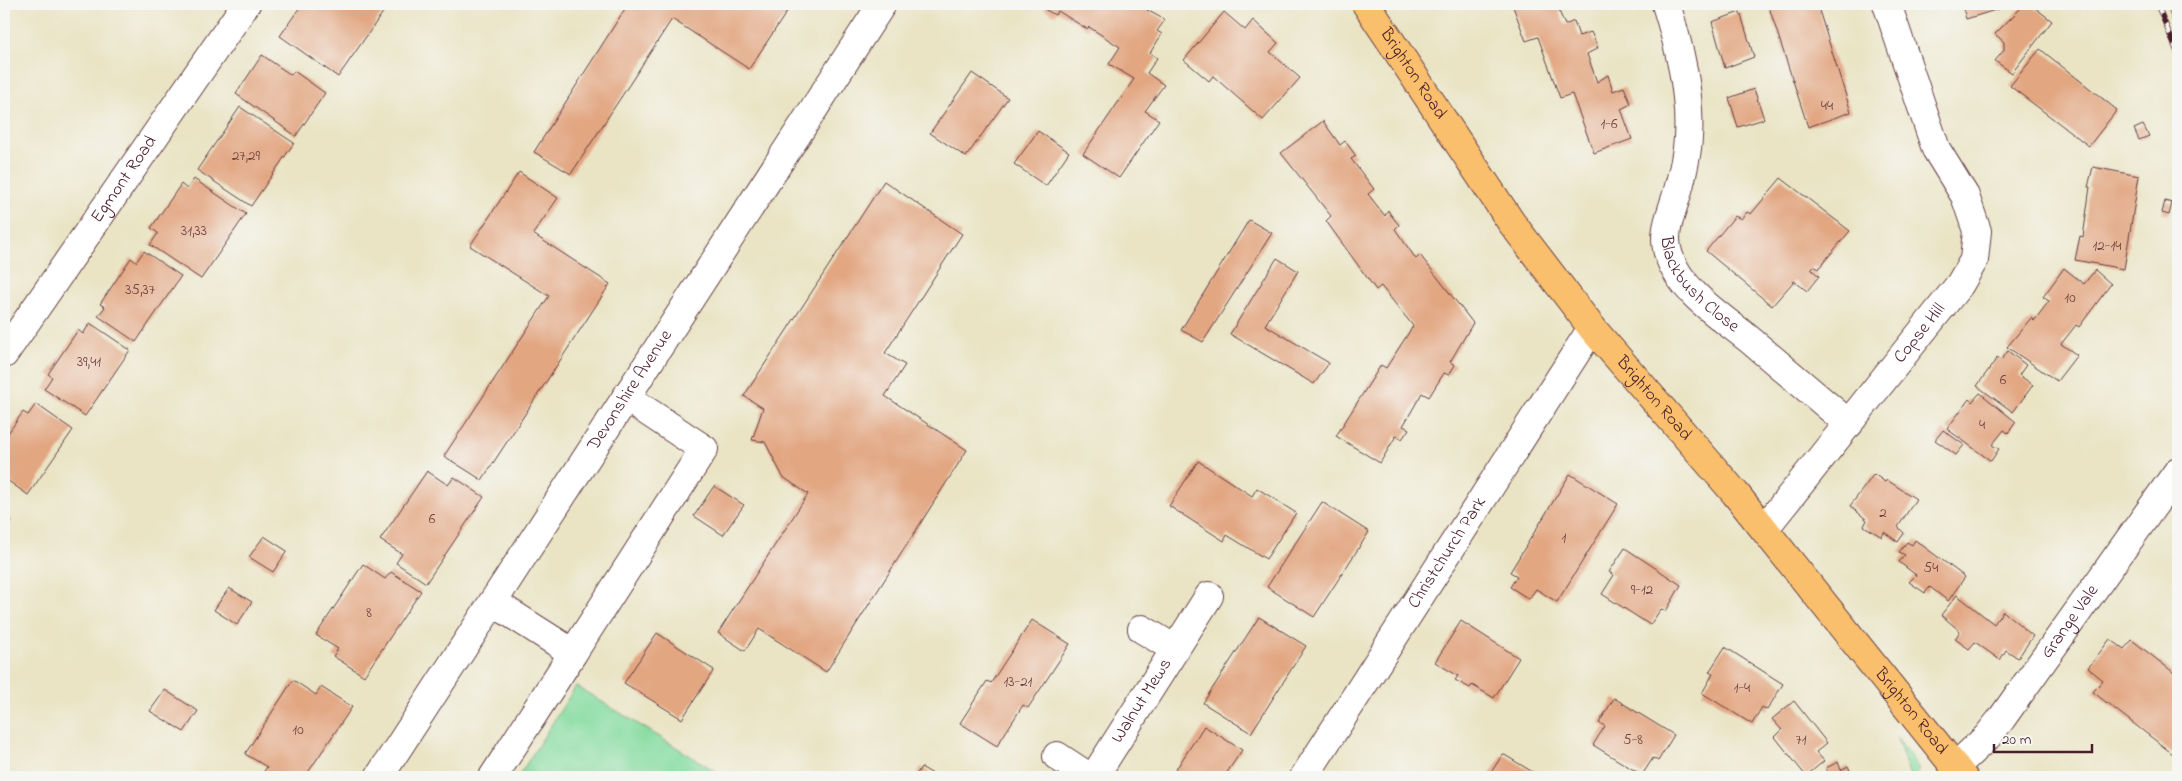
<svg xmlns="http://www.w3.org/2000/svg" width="2182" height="781" font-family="'Indie Flower',sans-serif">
<rect width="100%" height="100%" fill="#f6f6f2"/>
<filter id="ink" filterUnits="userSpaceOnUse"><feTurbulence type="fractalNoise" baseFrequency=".02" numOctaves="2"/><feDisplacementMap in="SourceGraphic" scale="10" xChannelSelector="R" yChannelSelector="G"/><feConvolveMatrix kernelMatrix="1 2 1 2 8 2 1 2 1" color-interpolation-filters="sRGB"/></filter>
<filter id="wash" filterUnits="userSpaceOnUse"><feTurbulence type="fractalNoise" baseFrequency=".0096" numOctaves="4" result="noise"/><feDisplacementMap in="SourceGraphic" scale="20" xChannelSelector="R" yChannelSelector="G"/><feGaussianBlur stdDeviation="1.12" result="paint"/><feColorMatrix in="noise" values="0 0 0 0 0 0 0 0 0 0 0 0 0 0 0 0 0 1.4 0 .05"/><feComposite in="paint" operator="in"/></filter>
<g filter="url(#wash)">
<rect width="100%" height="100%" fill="#eae4c5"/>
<path fill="#84db9f" stroke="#677d65" d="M576 686 725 777H518Z
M1897 738 1920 770 1916 774 1918 777H1910Z"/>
<g id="blocks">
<path fill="#e2a681" d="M302 4H380L386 8 338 77 280 36Z
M628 4H730L735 7 737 4H792L749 69 672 19 571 174 534 152Z
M1048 4H1152L1147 10 1165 20 1157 31 1162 34 1150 53 1157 58 1147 73 1164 85 1145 111 1159 120 1119 178 1083 154 1134 79 1109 64 1120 47 1089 27 1087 29 1058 11 1055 15 1044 9Z
M1512 4H1556L1565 25 1574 21 1579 36 1591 32 1598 48 1587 54 1597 82 1608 75 1613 91 1624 87 1631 104 1621 109 1632 139 1594 153 1572 94 1560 98 1538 37 1526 41Z
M1768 4H1817L1851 112 1808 127Z
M1962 4H2015L1966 19Z
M2025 4H2030L2052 21 2012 73 1995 61 2004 50V42L1995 34Z
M1224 12 1245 30 1253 20 1278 43 1270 52 1300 78 1263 120 1213 76 1209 81 1184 60Z
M1740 12 1754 57 1725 68 1712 22Z
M2040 49 2117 110 2089 146 2010 86Z
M262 55 291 75 294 71 325 93 296 136 236 94Z
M972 73 1008 98 966 157 930 133Z
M1754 89 1764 119 1738 127 1729 98Z
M240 107 294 143 251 206 197 170Z
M1323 121 1340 145 1345 141 1356 156 1351 159 1374 189 1368 194 1385 216 1388 210 1391 215 1399 225 1395 229 1416 259 1420 255 1473 323 1450 362 1455 365 1449 375 1444 373 1429 397 1422 393 1403 426 1409 429 1402 439 1396 436 1380 463 1336 436 1381 365 1386 368 1413 326 1381 286 1376 290 1326 221 1331 216 1281 153Z
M2143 125 2149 136 2139 140 2134 129Z
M1038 131 1069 152 1046 186 1014 164Z
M2093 167 2139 176 2124 269 2075 260 2080 236 2083 237 2090 187H2088Z
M519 172 558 198 533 234 610 284 482 480 444 456 549 296 470 246Z
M1781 178 1850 231 1818 269 1814 266 1811 269 1819 276 1807 291 1794 281 1772 306 1706 251 1735 216 1741 219 1747 212 1751 214Z
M194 179 246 214 201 279 150 245 158 233 151 228 181 184 187 189Z
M884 181 962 234 885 353 905 365 885 396 967 450 826 672 759 629 745 651 718 633 808 494 783 477 765 442 752 440 763 408 744 396Z
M2165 201 2172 203 2169 215 2162 213Z
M1249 220 1272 233 1203 342 1181 330Z
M144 251 181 276 136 342 98 316 105 307 100 304 131 258 136 262Z
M1277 258 1298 271 1265 325 1329 363 1314 384 1230 334Z
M2064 268 2084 284 2095 270 2111 284 2079 327 2076 325 2061 344 2077 355 2057 381 2007 347 2031 318 2034 321 2049 301 2043 297Z
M90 323 130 350 85 416 44 389 52 377 48 374 78 330 83 334Z
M2008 351 2026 365 2019 375 2033 385 2013 412 1977 386 1997 358 2001 360Z
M1980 393 2016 422 2008 433 2004 430 1992 445 1999 449 1991 461 1947 429 1969 399 1972 402Z
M36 404 73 430 28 495 4 478V439L23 412 28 415Z
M1943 430 1964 445 1956 455 1935 440Z
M1198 461 1252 496 1257 488 1296 513 1266 559 1227 535 1224 541 1169 506Z
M427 471 448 485 454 477 484 497 426 583 396 563 402 554 380 540Z
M1570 474 1618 504 1557 602 1536 589 1529 599 1510 587 1517 576 1510 572Z
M1874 474 1885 482 1887 480 1916 499 1898 527 1904 533 1898 542 1884 532 1882 537 1864 526 1867 520 1850 506Z
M714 486 744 505 723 535 694 516Z
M1322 502 1369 532 1314 617 1267 587Z
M4 516 11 520 4 531Z
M264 536 287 551 273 572 249 557Z
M1915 540 1965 577 1948 601 1930 587 1925 593 1909 582 1916 575 1899 562 1905 555 1899 552 1907 542 1912 545Z
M1625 548 1681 585 1666 611 1661 609 1650 625 1602 594 1614 575 1609 572Z
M363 564 385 579 391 572 421 591 364 676 333 656 338 649 316 635Z
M229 588 252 602 237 625 214 610Z
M1957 595 1994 624 2003 611 2033 636 2018 658 2006 650 2000 660 1975 642 1969 649 1955 639 1960 631 1941 615Z
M1259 617 1306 646 1251 733 1203 703Z
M1032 620 1070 644 1028 708 1023 705 997 746 960 723 987 681 991 683Z
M1461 621 1519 658 1494 698 1472 685 1470 688 1455 680 1458 676 1435 662Z
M657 633 714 670 682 719 624 683Z
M2110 639 2124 649 2132 640 2178 676V758L2093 692 2103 680 2088 668Z
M1725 647 1783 684 1767 710 1762 707 1752 724 1702 693 1713 674 1709 672Z
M293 680 316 695 321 687 352 707 305 777H266L262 774 267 767 245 754Z
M165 690 198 711 184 732 150 711Z
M1614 698 1674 735 1658 761 1653 758 1642 775 1593 745 1605 726 1599 723Z
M1794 701 1827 743 1816 752 1824 761 1806 776 1775 737 1782 730 1772 719Z
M1204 726 1242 750 1224 777H1171Z
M1503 754 1541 777H1488Z
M1838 762 1841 770 1848 766 1853 777H1823L1829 774 1826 768Z
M921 767 938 777H915Z"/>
</g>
</g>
<g filter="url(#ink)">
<use href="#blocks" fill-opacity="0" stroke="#623d42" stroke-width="1"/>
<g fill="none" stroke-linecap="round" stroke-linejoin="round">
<g stroke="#623d42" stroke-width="30">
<g id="minor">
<path id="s1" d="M1666 4C1679 46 1691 93 1688 138 1687 156 1682 176 1677 194 1671 215 1661 234 1669 256 1681 292 1722 317 1750 340 1783 368 1816 396 1849 424"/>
<path id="s2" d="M4 354 246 4"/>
<path id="s3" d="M1764 529 1960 284 1974 260 1977 231 1965 196 1936 149 1887 4"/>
<path d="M493 602 573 653 704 449 627 398"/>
<path d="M1142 629 1175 649"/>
<path d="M1057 756 1089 777"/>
<path id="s4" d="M1955 767 1987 737 2002 718 2178 471"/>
<path id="s5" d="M379 777 882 4"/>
<path d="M493 777 573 653"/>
<path id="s6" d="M1094 777 1209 596"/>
<path id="s7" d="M1304 777 1592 328"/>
</g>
</g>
<g stroke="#623d42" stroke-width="30">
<g id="major">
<path id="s8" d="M1366 4 1511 222 1592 328 1735 493 1963 777"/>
</g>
</g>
<use href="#minor" stroke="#fff" stroke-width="28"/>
<use href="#major" stroke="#f9bf6d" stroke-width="28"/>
<g stroke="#4a1f2b" stroke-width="5.5">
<path id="rail" d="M2157 4 2178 54
M2168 4 2178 27"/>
</g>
<use href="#rail" stroke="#f6f6f2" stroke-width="4" stroke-dasharray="11" stroke-linecap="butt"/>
</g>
</g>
<g text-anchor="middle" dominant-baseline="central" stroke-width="4" stroke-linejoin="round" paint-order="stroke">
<g font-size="15" fill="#704140">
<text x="1827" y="106">44</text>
<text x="1609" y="124">1-6</text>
<text x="246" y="156">27,29</text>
<text x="194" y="231">31,33</text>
<text x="2107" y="246">12-14</text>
<text x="140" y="290">35,37</text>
<text x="2070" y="298">10</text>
<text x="89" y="362">39,41</text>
<text x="2003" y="380">6</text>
<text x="1982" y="425">4</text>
<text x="1883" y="513">2</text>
<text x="432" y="519">6</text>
<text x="1564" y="538">1</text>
<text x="1931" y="568">54</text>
<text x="1642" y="590">9-12</text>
<text x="369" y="613">8</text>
<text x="1018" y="682">13-21</text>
<text x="1742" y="688">1-4</text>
<text x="298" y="730">10</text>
<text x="1633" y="740">5-8</text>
<text x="1801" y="740">71</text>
</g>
<g font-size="18" fill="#4a1f2b" stroke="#f6f6f2">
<text stroke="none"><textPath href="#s8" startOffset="84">Brighton Road</textPath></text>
<text stroke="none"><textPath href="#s2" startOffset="212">Egmont Road</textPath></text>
<text stroke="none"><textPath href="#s1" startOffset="298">Blackbush Close</textPath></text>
<text stroke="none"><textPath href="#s3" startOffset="250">Copse Hill</textPath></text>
<text stroke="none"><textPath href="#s5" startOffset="461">Devonshire Avenue</textPath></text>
<text stroke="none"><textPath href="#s8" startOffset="489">Brighton Road</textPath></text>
<text stroke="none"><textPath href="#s7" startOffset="266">Christchurch Park</textPath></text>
<text stroke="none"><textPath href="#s4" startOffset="186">Grange Vale</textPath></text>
<text stroke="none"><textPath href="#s6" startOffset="90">Walnut Mews</textPath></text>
<text stroke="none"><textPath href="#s8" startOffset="894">Brighton Road</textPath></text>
</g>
</g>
<rect width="2182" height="781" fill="none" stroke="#f6f6f2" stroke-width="20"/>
<path d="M1994 744v8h98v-8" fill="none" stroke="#4a1f2b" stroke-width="2.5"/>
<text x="2002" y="744" font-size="15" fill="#4a1f2b" stroke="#f6f6f2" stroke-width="4" paint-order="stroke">20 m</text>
</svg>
